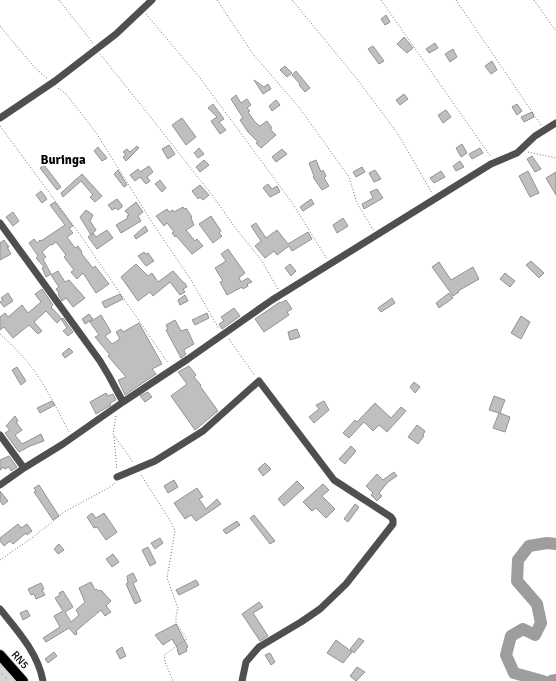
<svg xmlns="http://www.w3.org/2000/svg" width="556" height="681" font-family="Signika,sans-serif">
<defs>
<pattern id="park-dots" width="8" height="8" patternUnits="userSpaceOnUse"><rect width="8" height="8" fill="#d6d6d6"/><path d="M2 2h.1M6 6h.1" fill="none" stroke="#b6b6b6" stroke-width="1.8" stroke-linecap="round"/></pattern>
</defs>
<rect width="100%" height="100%" fill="#fff"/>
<path fill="url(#park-dots)" d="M0 659 20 681H0Z"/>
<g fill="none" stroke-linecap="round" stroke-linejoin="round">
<path stroke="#9d9d9d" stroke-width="12" d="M543 681 514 673 506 655 511 636 523 629 535 635 541 623 537 604 517 581 518 560 529 546 547 543 556 544
M551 681 556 680"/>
</g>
<path fill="#bfbfbf" stroke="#939393" d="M386 15 390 22 385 25 381 19Z
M404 37 413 48 407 53 397 44Z
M435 43 438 48 429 53 426 49Z
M373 46 384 61 379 64 368 49Z
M453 49 457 57 450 62 445 54Z
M492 61 497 70 491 74 485 66Z
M285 66 292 73 287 77 280 70Z
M296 71 310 88 305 92 299 85 300 84 292 75Z
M254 80 264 87 268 84 271 89 263 94Z
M404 94 408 99 400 105 396 100Z
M236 95 241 103 247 99 251 105 247 108 250 111 248 112 255 122 260 126 267 121 272 128 270 129 276 135 261 148 256 143 258 142 248 132 240 120 243 118 231 99Z
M276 100 280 105 272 111 269 106Z
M213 104 224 119 219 122 226 130 220 134 211 121 217 117 208 108Z
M517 104 522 111 517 115 512 107Z
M446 110 451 117 443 123 438 115Z
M532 112 534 117 524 122 521 117Z
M182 118 196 137 186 145 172 125Z
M462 144 467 153 461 157 456 148Z
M169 145 175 154 168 159 162 149Z
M137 146 139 148 126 161 123 157 126 155 123 152 127 149 130 152Z
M98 147 107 158 102 161 94 151Z
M199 148 204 154 198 158 194 153Z
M480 148 483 153 472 159 469 154Z
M282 149 287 154 276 162 272 157Z
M532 156 541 169 535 172 527 159Z
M204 160 209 165 200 172 196 167Z
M316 160 321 172 323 170 326 176 324 178 329 186 322 190 313 177 314 176 309 163Z
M460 161 464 167 456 171 453 166Z
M44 165 61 187 57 190 40 168Z
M149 166 153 172 147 177 150 181 146 184 140 177 135 181 130 175 138 169 140 172Z
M362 167 365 172 356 177 353 172Z
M118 170 127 185 124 187 114 174Z
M375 170 381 179 374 182 369 173Z
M441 171 445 177 434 183 430 178Z
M528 171 539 193 530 197 519 176Z
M556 172V195L546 178Z
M82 174 102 196 95 202 90 197 93 195 81 181 63 197 61 193Z
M160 180 166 188 162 192 155 184Z
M268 184 272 189 277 186 280 192 270 197 263 188Z
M200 185 209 195 203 200 200 197 198 199 192 191Z
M377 189 383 198 364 209 362 204 373 198 370 192Z
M41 191 47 199 42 203 36 195Z
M117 199 122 205V207L118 210 116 208 112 210 108 205Z
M311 199 314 204 303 211 300 207Z
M55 202 73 226 69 228 73 233 67 237 75 248 78 246 82 252 81 253 93 268 95 266 109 284 96 293 83 273 77 279 71 272 74 270 64 257 66 255 56 242 52 245 51 244 42 252 46 257 43 259 51 274 46 277 42 268 44 267 36 258 38 256 29 243 34 239 37 243 40 240 41 241 65 225 50 205Z
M136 202 143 212 138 216 141 221 121 233 116 225 128 218 127 216 129 215 125 211Z
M183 207 184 209 186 208 192 217 191 218 194 225 186 230 195 241 197 239 203 246 192 254 178 238 176 236 175 237 172 233 174 232 167 223 164 226 156 216 167 209 169 212 173 210 174 212Z
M86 210 93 215 90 221 96 230 91 235 80 217Z
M13 212 19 221 13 226 6 217Z
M211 216 221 231 219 233 222 236 213 243 199 224Z
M343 218 348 226 337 233 333 225Z
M256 223 266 238 277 230 288 244 308 232 312 239 292 251 289 246 277 255 274 251 265 258 255 246 261 241 251 226Z
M145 226 148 231 136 239 134 236Z
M107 230 113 238 97 249 88 237 93 233 96 237Z
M4 240 9 247H7L11 254 0 260V243Z
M228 249 245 273 239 278 241 282 248 278 252 282 247 284 248 286 243 289 242 287 227 295 220 282 223 281 215 268 226 261 221 254Z
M144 252 146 254 148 253 154 261 146 266 138 256Z
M531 261 544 273 539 278 526 265Z
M439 262 451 280 473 267 479 279 458 291 459 292 453 296 432 267Z
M136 264 148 276 152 273 158 282 173 271 184 283H185L187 287 183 289 185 292 180 295 170 282 153 296 150 292 138 301 121 277Z
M290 264 296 271 291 276 285 268Z
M58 271 65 282 69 280 85 298 73 307 66 298 62 301 58 294 59 293 56 289 59 287 51 275Z
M505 273 515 281 510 287 500 279Z
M42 289 53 305 51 307 62 319 63 318 73 332 68 336 63 331 67 328 61 319 57 323 46 311 34 322 42 331 38 334 29 325 13 338 4 327 0 330V317L5 313 8 317 22 305 28 313 41 302 35 294Z
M8 293 13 301 4 307 0 302 3 300 1 298Z
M449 293 453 298 439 308 436 303Z
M120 294 123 299 105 308 102 302Z
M185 295 188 301 180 305 178 300Z
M392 298 395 303 381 312 378 308Z
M286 300 292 309 287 312 289 315 264 332 255 319 280 302 281 303Z
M234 308 240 316 222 329 219 324 224 321 221 317Z
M207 313 209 318 195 325 192 320Z
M89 314 93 319 85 324 82 319Z
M101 315 111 332 105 336 112 344 120 339 116 332 121 329 123 332 139 323 162 364 152 369 156 374 125 395 118 380 126 377 108 356 110 355 95 337 99 335 90 322Z
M521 316 530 322 521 339 511 333Z
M175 320 181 331 187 329 194 344 185 349 184 351 186 354 181 358 166 330 168 329 166 325Z
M297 329 300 337 290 340 288 332Z
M69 348 73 352 65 358 62 354Z
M189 366 196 375 194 377 201 385 200 386 218 411 195 430 171 396 187 384 178 372Z
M17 367 26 381 21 385 12 370Z
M414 382 420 387 415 393 410 387Z
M148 392 152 397 145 402 140 396Z
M106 393 108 396 113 394 116 400 110 403 111 405 96 414 90 402Z
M494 396 505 400 500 413 510 417 505 432 493 428 499 413 489 410Z
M52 401 55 405 40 413 37 408Z
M324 401 329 410 314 423 309 417 319 409 316 405Z
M375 403 391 418 401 407 406 411 387 432 379 425 373 431 364 422 349 438 343 433 355 420 357 422Z
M15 416 18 421 16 422 22 430 15 435 22 444 41 434 44 441 30 446 19 452 5 433 10 430 6 426Z
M417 425 425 431 423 435 424 436 418 444 408 437Z
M351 446 356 451 345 464 339 459Z
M9 456 17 467 11 471 9 467 5 469 4 467 0 470V460Z
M265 463 271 469 263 476 258 469Z
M394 472 397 476 388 482 379 493 382 496 377 501 371 495 373 493 366 486 377 474 383 480Z
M174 480 178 487 168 493 164 486Z
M297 481 304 488 284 506 278 499Z
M323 484 329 490 322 496 335 509 326 518 316 508 312 511 303 502Z
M39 485 59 516 53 520 34 492 36 491 34 488Z
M197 488 203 497 199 499 206 509 217 499 221 504 196 521 191 515 185 519 174 503Z
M0 491 8 501 3 505 0 501Z
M355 504 359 507 348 522 344 519Z
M92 513 96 518 104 513 117 532 106 540 97 527 94 528 87 517Z
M254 515 275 541 270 544 250 518Z
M237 521 240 525 226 534 223 530Z
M18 524 21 528 27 524 32 531 27 535 26 533 13 544 10 541 4 546 0 541V538Z
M160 538 163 543 155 549 151 543Z
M59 544 64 550 58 554 54 549Z
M148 547 156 563 150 566 142 550Z
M113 554 119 562 112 567 106 559Z
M133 573 137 581 133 583 141 601 135 604 126 584 128 583 127 576Z
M196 580 199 585 179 595 176 590Z
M91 582 95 590 96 589 99 591 101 590 111 601 106 606 111 612 105 616 101 610 76 631 77 634 75 635 69 628 46 642 43 638 60 627 54 616 63 611 55 598 60 595 59 593 63 591 73 607 65 612 71 622 79 615 76 610 85 602 79 588Z
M41 583 44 589 42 590 45 595 36 599 34 594 31 595 28 589Z
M259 602 263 607 253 613 268 636 260 641 242 614Z
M27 610 30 616 23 620 20 613Z
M176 624 188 647 186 648 187 651 179 655 177 649H178L172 639 163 645 155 635Z
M359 638 364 641 354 653 350 649Z
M336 640 352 652 343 663 327 653Z
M122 647 126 656 120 659 116 651Z
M54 652 57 656 48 663 45 659Z
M270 653 275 662 271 665 265 655Z
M357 667 365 672 356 681 350 676Z"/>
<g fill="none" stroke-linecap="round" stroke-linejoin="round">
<g stroke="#dbdbdb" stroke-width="12">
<path id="primary" d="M0 655 23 681"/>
</g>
<path stroke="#717171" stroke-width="1" stroke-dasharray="1 2" stroke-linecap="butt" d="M59 0 93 43
M217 0 253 54 298 106 349 177 357 203 373 230
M292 0 357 79 398 134 432 193
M381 0 491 157
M456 0 541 125
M534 0 556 31
M146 14 200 78 293 204 327 259
M0 26 35 68 47 78
M100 54 149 115 215 199 234 226 262 261 278 289
M58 88 66 94 97 134 153 224 191 280 219 329
M0 126 76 229 168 363
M528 152 556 158
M0 334C9 342 18 351 26 360 44 382 56 407 69 432
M229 339 255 376
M116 416 113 434 133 462
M114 437 117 470
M141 475 171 522 175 531 167 578 178 608 176 616V623L187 639 164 655 165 662 173 681
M0 560 36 535 64 512 110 487 115 483"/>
<path stroke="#4f4f4f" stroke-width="7" d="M0 118 55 81 116 34 152 0
M0 223 100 361 109 376 123 402
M0 435 24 468
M117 477 155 461 203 431 259 381 334 480 391 517 393 520V524L346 584 320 609 301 622 259 647 246 662 242 681
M0 485 24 468 63 444 123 402 188 359 272 300 491 164 517 153 535 136 556 123
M0 609C17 630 38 653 43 681"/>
<use href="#primary" stroke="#000" stroke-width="10"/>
</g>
<g text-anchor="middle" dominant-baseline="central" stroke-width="3.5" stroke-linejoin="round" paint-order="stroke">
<g font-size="11" fill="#000" stroke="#fff">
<text transform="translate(20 660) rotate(48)">RN5</text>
</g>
<g font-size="13" font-weight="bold" fill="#000" stroke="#fff">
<text x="63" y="160">Buringa</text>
</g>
</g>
</svg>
